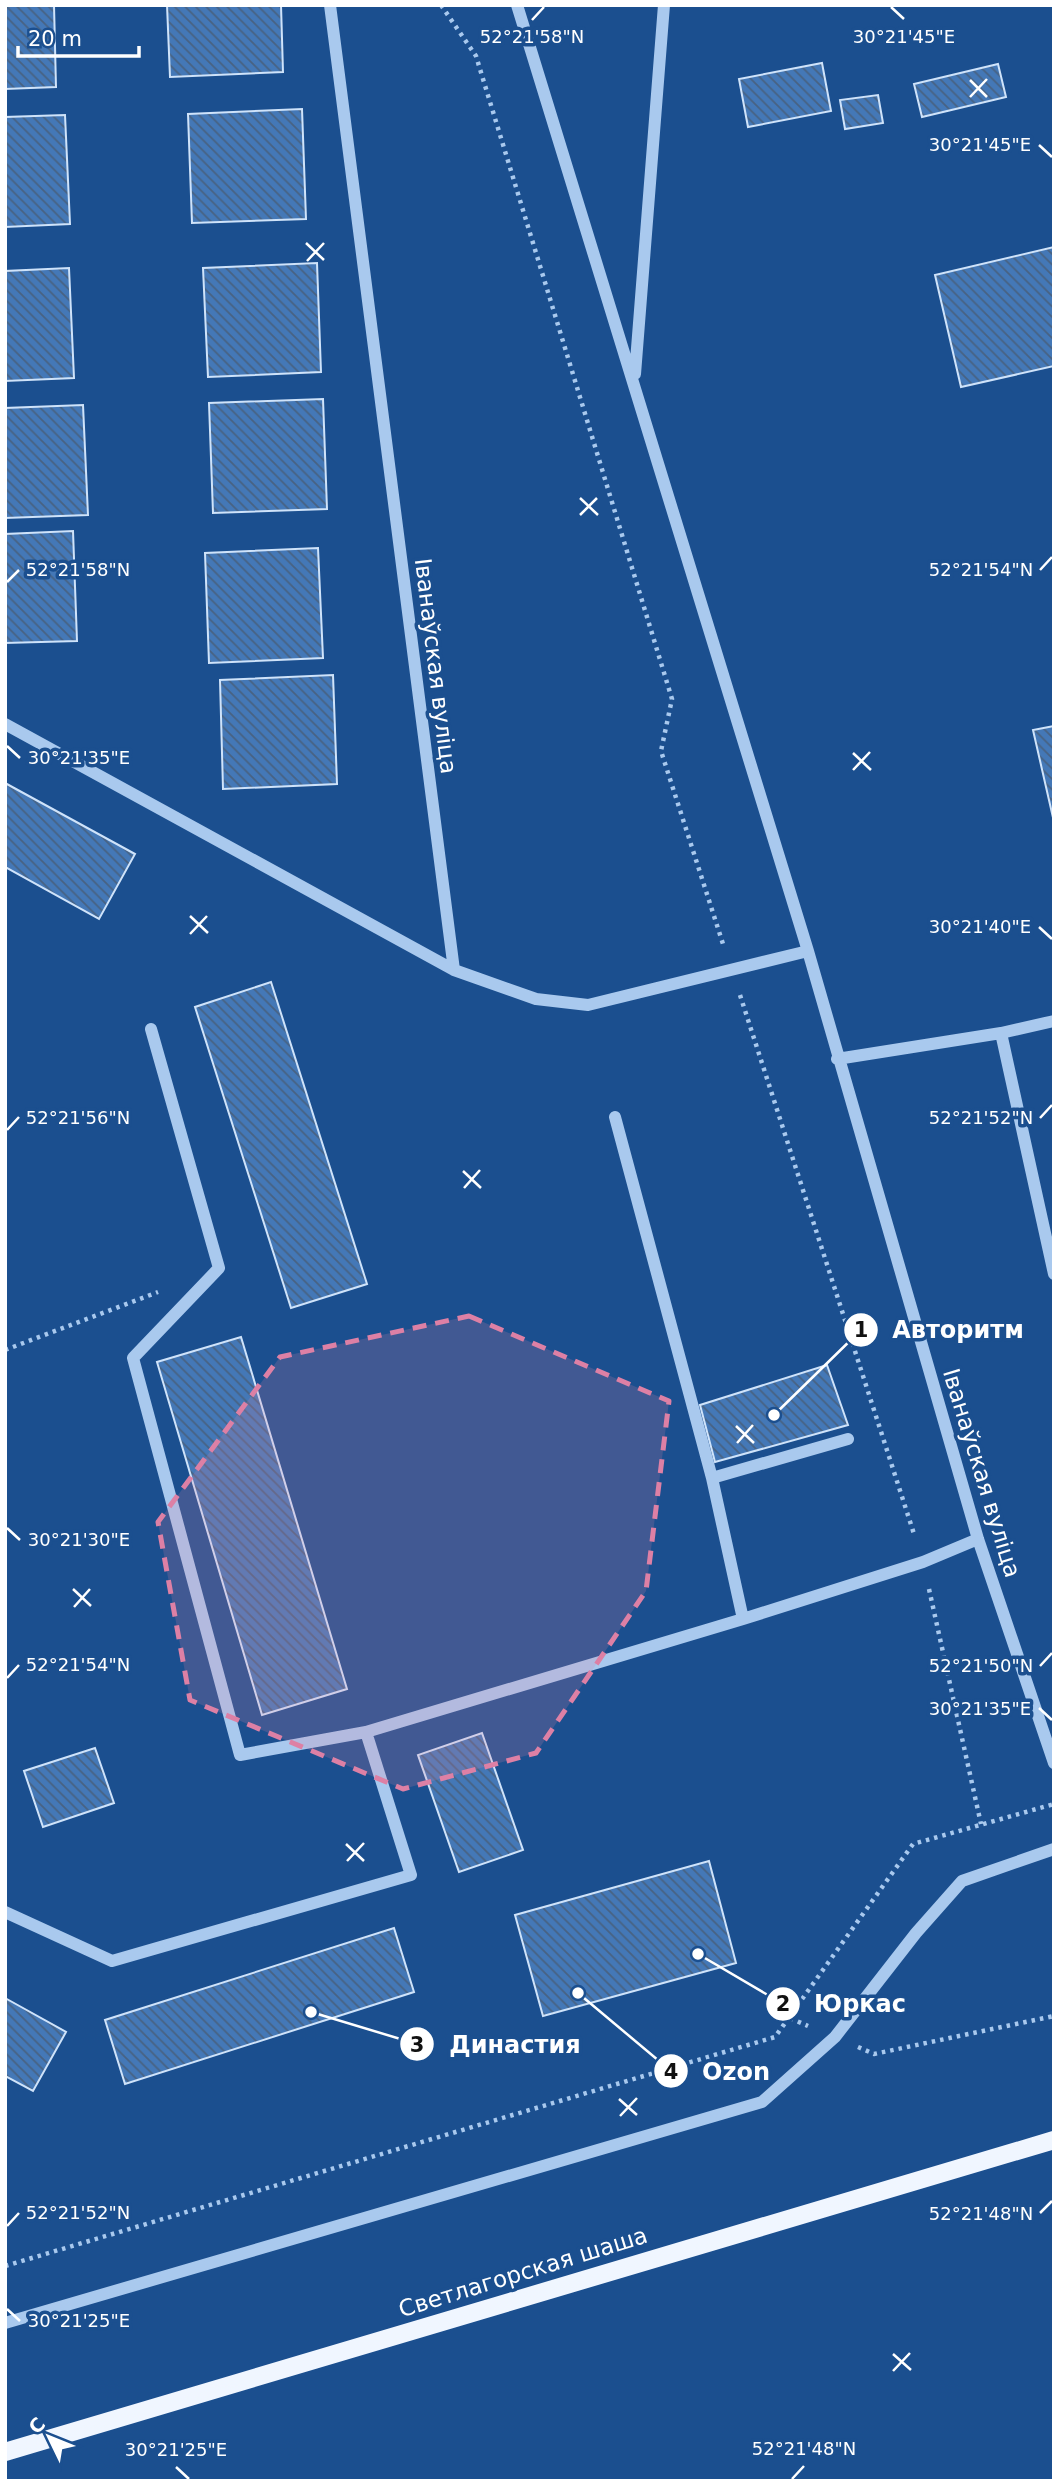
<svg xmlns="http://www.w3.org/2000/svg" width="1059" height="2486" font-family="'DejaVu Sans',sans-serif">
<defs>
<pattern id="building-back-hatch" width="6" height="6" patternUnits="userSpaceOnUse" patternTransform="scale(1.75)"><rect width="6" height="6" fill="#4478b7"/><path d="M-1 5l2 2M0 0l6 6M5-1l2 2" fill="none" stroke="#486282"/></pattern>
</defs>
<rect width="100%" height="100%" fill="#1b4f8f"/>
<path fill="url(#building-back-hatch)" stroke="#cfe3fa" stroke-width="2" d="M5 5H54L56 87 5 89Z
M167 5H281L283 72 170 77Z
M822 63 831 111 748 127 739 79Z
M998 64 1006 97 922 117 914 84Z
M878 95 883 123 845 129 840 100Z
M302 109 306 219 192 223 188 114Z
M65 115 70 224 5 227V117Z
M1054 247V366L961 387 935 275Z
M317 263 321 372 208 377 203 268Z
M69 268 74 378 5 381V271Z
M323 399 327 509 213 513 209 403Z
M83 405 88 515 5 518V408Z
M73 531 77 641 5 643V534Z
M318 548 323 658 209 663 205 553Z
M333 675 337 784 223 789 220 680Z
M1054 726V822L1033 730Z
M5 783 135 854 99 919 5 867Z
M271 982 367 1284 291 1308 195 1007Z
M241 1337 347 1689 262 1715 157 1362Z
M827 1365 848 1425 715 1462 700 1405Z
M482 1733 523 1850 459 1872 418 1755Z
M95 1748 114 1803 43 1827 24 1771Z
M709 1861 736 1963 543 2016 515 1915Z
M394 1928 414 1992 125 2084 105 2020Z
M5 1998 66 2032 33 2091 5 2076Z"/>
<g fill="none" stroke-linecap="round" stroke-linejoin="round">
<path stroke="#a9c9ee" stroke-width="4.5" stroke-dasharray="3.5 5" stroke-linecap="butt" d="M441 5 476 56 672 699 661 751 723 944
M740 995 915 1537
M5 1350 158 1292
M929 1589 981 1824
M790 2018 808 2026
M858 2047 874 2054 1054 2016
M5 2266 775 2037 913 1844 1054 1804"/>
<path stroke="#a9c9ee" stroke-width="12" d="M330 5 454 970 536 999 588 1005 808 951
M517 5 808 951 978 1539 1054 1763
M635 374 664 5
M5 724 454 970
M151 1029 219 1268 133 1358 240 1755 366 1732
M1001 1033 1054 1021
M837 1059 1001 1033 1054 1274
M615 1117 712 1478 743 1619
M712 1478 848 1439
M5 1912 112 1961 411 1875 366 1732 743 1619 923 1562 978 1539
M5 2323 762 2102 835 2037 916 1933 962 1881 1054 1849"/>
<path stroke="#f0f6ff" stroke-width="18" d="M5 2452 1054 2140"/>
</g>
<path fill="#dd80a5" fill-opacity="0.2" stroke="#dd80a5" stroke-width="5" stroke-dasharray="14 9" stroke-linejoin="round" d="M469 1316 669 1401 646 1591 536 1753 403 1789 190 1700 158 1522 280 1357Z"/>
<path fill="none" stroke="#fff" stroke-width="2.5" d="M891 7 904 19M532 20 544 7M970 80 987 97M970 97 987 79M1039 145 1052 157M306 243 324 260M307 261 324 243M580 498 598 515M580 515 597 498M1040 570 1052 557M7 582 19 570M7 746 20 758M853 753 871 770M853 770 870 752M190 916 208 933M1039 927 1052 939M190 934 207 916M1040 1118 1052 1105M7 1130 19 1117M463 1171 481 1188M464 1188 480 1170M736 1426 754 1443M737 1443 753 1425M7 1528 20 1540M73 1589 91 1606M74 1607 90 1589M1040 1666 1052 1653M7 1678 19 1665M1039 1708 1052 1720M346 1844 364 1861M347 1861 364 1843M619 2099 637 2115M620 2116 637 2098M1040 2213 1052 2201M7 2226 19 2213M7 2309 20 2321M893 2354 911 2370M893 2371 910 2353M176 2467 189 2479M792 2479 804 2466"/>
<g text-anchor="middle" dominant-baseline="central" stroke-width="7" stroke-linejoin="round" paint-order="stroke">
<g font-size="23" fill="#fff" stroke="#1b4f8f">
<text transform="translate(436 666) rotate(83)">Іванаўская вуліца</text>
<text transform="translate(982 1473) rotate(73)">Іванаўская вуліца</text>
<text transform="translate(523 2272) rotate(-17)">Светлагорская шаша</text>
</g>
</g>
<g font-size="18" text-anchor="middle" fill="#fff" stroke="#1b4f8f" stroke-width="7" stroke-linejoin="round" paint-order="stroke">
<text x="904" y="43">30°21'45"E</text>
<text x="532" y="43">52°21'58"N</text>
<text x="980" y="151">30°21'45"E</text>
<text x="78" y="576">52°21'58"N</text>
<text x="981" y="576">52°21'54"N</text>
<text x="79" y="764">30°21'35"E</text>
<text x="980" y="933">30°21'40"E</text>
<text x="78" y="1124">52°21'56"N</text>
<text x="981" y="1124">52°21'52"N</text>
<text x="79" y="1546">30°21'30"E</text>
<text x="78" y="1671">52°21'54"N</text>
<text x="981" y="1672">52°21'50"N</text>
<text x="980" y="1715">30°21'35"E</text>
<text x="78" y="2219">52°21'52"N</text>
<text x="981" y="2220">52°21'48"N</text>
<text x="79" y="2327">30°21'25"E</text>
<text x="804" y="2455">52°21'48"N</text>
<text x="176" y="2456">30°21'25"E</text>
</g>
<path fill="none" stroke="#fff" stroke-width="2.5" d="M774 1415L861 1330M698 1954L783 2004M311 2012L417 2044M578 1993L671 2071"/>
<g fill="#fff" stroke="#1b4f8f" stroke-width="2.5">
<circle cx="774" cy="1415" r="7"/>
<circle cx="698" cy="1954" r="7"/>
<circle cx="311" cy="2012" r="7"/>
<circle cx="578" cy="1993" r="7"/>
<circle cx="861" cy="1330" r="18"/>
<circle cx="783" cy="2004" r="18"/>
<circle cx="417" cy="2044" r="18"/>
<circle cx="671" cy="2071" r="18"/>
</g>
<g font-size="21" text-anchor="middle" font-weight="bold" fill="#111">
<text x="861" y="1337">1</text>
<text x="783" y="2011">2</text>
<text x="417" y="2052">3</text>
<text x="671" y="2079">4</text>
</g>
<g font-size="24" text-anchor="middle" font-weight="bold" fill="#fff" stroke="#1b4f8f" stroke-width="7" stroke-linejoin="round" paint-order="stroke">
<text x="958" y="1338">Авторитм</text>
<text x="860" y="2012">Юркас</text>
<text x="515" y="2053">Династия</text>
<text x="736" y="2080">Ozon</text>
</g>
<rect width="1059" height="2486" fill="none" stroke="#ffffff" stroke-width="14"/>
<g transform="translate(49 2437) rotate(313)" stroke="#1b4f8f" stroke-width="5" paint-order="stroke">
<path d="M0-5L12 26L0 18L-12 26Z" fill="#ffffff"/>
<text y="-10" font-size="19" font-weight="bold" text-anchor="middle" fill="#ffffff">С</text>
</g>
<path d="M18 46v10h121v-10" fill="none" stroke="#ffffff" stroke-width="3.5"/>
<text x="28" y="46" font-size="21" fill="#ffffff" stroke="#1b4f8f" stroke-width="5" paint-order="stroke">20 m</text>
</svg>
